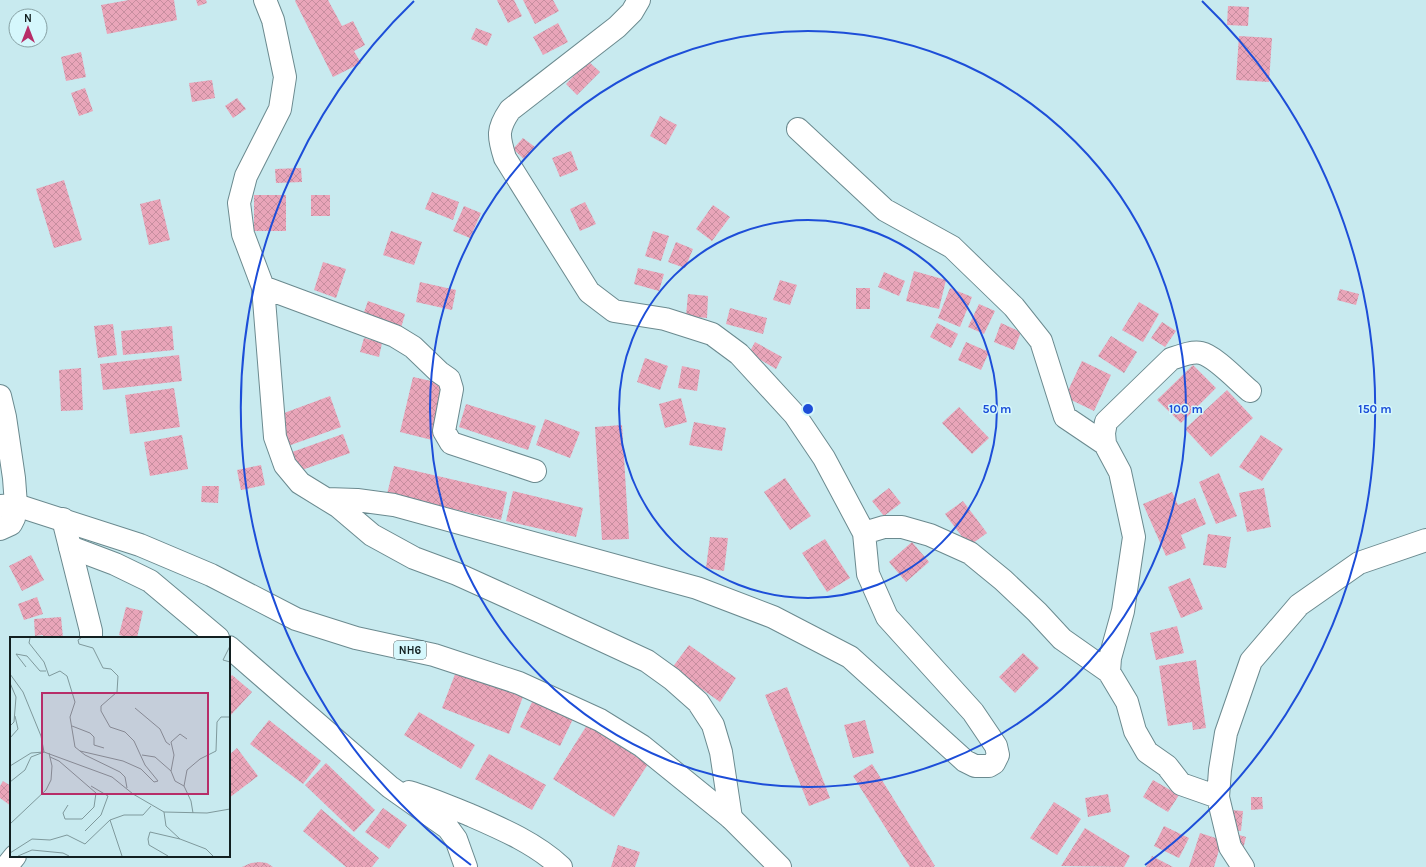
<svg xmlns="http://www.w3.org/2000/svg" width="1426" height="867" font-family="Karla,sans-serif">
<defs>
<pattern id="building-cross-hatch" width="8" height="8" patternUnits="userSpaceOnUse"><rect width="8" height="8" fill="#e9a5b9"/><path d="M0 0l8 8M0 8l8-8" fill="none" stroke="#c78e9f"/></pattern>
</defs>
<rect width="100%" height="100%" fill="#c8eaef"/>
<path fill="url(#building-cross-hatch)" d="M129 0H174L177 20 107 34 101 5Z
M196 0H206L207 3 198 6Z
M296 0H328L342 26 353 21 365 45 354 51 361 63 333 77 295 1Z
M497 0H514L522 16 508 23Z
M523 0H553L559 11 535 24Z
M1228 6 1249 7 1248 26 1227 25Z
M558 23 568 42 543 55 533 37Z
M476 28 492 34 487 46 471 39Z
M1239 36 1272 38 1269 82 1236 80Z
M81 52 86 77 66 81 61 57Z
M588 61 600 72 577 95 566 84Z
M212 80 215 98 192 102 189 83Z
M85 88 93 111 79 116 71 93Z
M237 98 246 109 233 118 225 106Z
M660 116 677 125 666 145 650 136Z
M523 138 535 147 524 159 513 149Z
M571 151 578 170 560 177 552 158Z
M301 168 302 182 276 183 275 169Z
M64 180 82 240 54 248 36 189Z
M432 192 459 202 453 220 425 209Z
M254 195H286V231H254Z
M311 195H330V216H311Z
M160 199 170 240 149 245 140 204Z
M585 202 596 224 580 231 570 209Z
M713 205 730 217 712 241 696 229Z
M464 206 481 213 470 238 453 231Z
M391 231 422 242 414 265 383 255Z
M653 231 669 236 661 261 645 256Z
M676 242 693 249 685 268 668 262Z
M323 262 346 269 336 298 314 290Z
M638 268 664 274 659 291 634 284Z
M914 271 946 280 939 309 906 301Z
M884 272 905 281 899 296 878 287Z
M780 280 797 285 790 305 773 300Z
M420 282 456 290 452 310 416 302Z
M856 288H870V309H856Z
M950 288 972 297 960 327 938 318Z
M1340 289 1359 294 1356 305 1337 300Z
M688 294 708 296 707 318 686 316Z
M368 301 405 314 401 328 363 315Z
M1139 302 1159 314 1143 342 1122 330Z
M979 304 995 311 984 334 968 327Z
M730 308 767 318 763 334 726 324Z
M1162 322 1176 331 1165 347 1151 338Z
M937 323 958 334 951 348 930 337Z
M1001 323 1021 332 1014 350 994 342Z
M113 324 117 355 98 358 94 326Z
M172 326 174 350 123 355 121 331Z
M1111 336 1137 352 1124 373 1098 356Z
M364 338 382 343 379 357 360 352Z
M755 342 782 357 776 369 749 353Z
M966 342 989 352 981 370 958 360Z
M179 355 182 381 103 390 100 364Z
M645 358 668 366 660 390 637 382Z
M1082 361 1111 375 1094 411 1065 397Z
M1193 365 1216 388 1181 423 1157 400Z
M682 366 700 370 697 391 678 388Z
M81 368 83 410 61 411 59 370Z
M413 377 445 384 432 440 400 432Z
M174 388 180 427 130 434 125 395Z
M1227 390 1253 418 1211 457 1185 429Z
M330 396 341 427 288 446 276 416Z
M681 398 687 422 665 428 659 404Z
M466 404 536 426 528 450 459 427Z
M959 407 989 438 972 454 942 423Z
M545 419 580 432 570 458 536 445Z
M694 422 726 428 722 451 689 445Z
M622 425 629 539 602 540 595 427Z
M343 434 350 453 299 471 292 452Z
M182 435 188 469 150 476 144 442Z
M1261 435 1283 449 1262 481 1239 467Z
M261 465 265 485 241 490 237 470Z
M394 466 507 492 501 520 387 494Z
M1219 473 1237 516 1216 524 1199 482Z
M785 478 811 516 790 530 764 492Z
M202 486H219L218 503 201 502Z
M889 488 901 503 884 516 872 501Z
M1264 488 1271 527 1247 532 1239 493Z
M513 491 583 508 576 537 506 521Z
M1172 492 1178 505 1195 498 1206 524 1181 535 1186 548 1166 556 1143 504Z
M963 501 987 533 969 546 945 514Z
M1208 534 1231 537 1226 568 1203 565Z
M710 537 728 538 724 571 706 568Z
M825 539 850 578 827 592 802 553Z
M912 542 929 562 906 582 889 562Z
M31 555 44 580 22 591 9 566Z
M1190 578 1203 609 1181 618 1168 587Z
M37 597 43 614 24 620 18 604Z
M126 607 143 611 137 638H130L119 635Z
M61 617 63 638H43V635L35 636 34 619Z
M1177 626 1184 653 1156 660 1150 633Z
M689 645 736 678 720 702 672 668Z
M1023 653 1039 668 1015 693 999 677Z
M1196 660 1206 728 1193 730 1192 722 1168 726 1159 666Z
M457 669 524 694 509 734 442 708Z
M232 675 252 692 229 717V678Z
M787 687 830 798 809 806 765 695Z
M534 698 574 717 560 746 520 727Z
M419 712 475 745 461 769 404 735Z
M269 720 321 761 303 784 250 744Z
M865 720 874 753 853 758 844 725Z
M587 725 648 764 614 817 553 779Z
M237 748 258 776 229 798V755Z
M489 754 546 785 532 810 475 779Z
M326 763 375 810 354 832 305 785Z
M872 764 935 866 933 867H910L853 776Z
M1153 780 1179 795 1168 812 1143 797Z
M3 781 11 786V806L0 798V786Z
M1108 794 1111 812 1088 817 1085 798Z
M1251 797H1262L1263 809 1251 810Z
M1054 802 1081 819 1057 855 1030 838Z
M383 808 407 825 389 849 365 832Z
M321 809 379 858 372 867H346L303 831Z
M1230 810 1243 811 1241 831 1229 830Z
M1164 826 1189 838 1179 858 1154 846Z
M1085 828 1130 856 1124 867 1061 866Z
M1200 833 1222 840 1214 867H1189Z
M1239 835 1246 837 1243 849 1236 847Z
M618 845 640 852 635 867H611Z
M1152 856 1173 867H1146Z
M259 862 267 863 273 867H242L251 863Z"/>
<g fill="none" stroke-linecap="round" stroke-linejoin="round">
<g stroke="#6b8a8f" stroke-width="24">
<path id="minor" d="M265 0 273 20 285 77 280 109 246 176 239 203 243 234 263 287 275 437 285 465 300 483 339 507 372 535 414 558 457 574 541 612 647 661 672 679 698 702 713 725 721 752 731 818
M798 129 885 210 952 247 1014 307 1041 341 1065 417 1105 444
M263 287 395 336 413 347 439 372 449 379 452 389 444 431 451 443 535 471
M0 396 5 417 14 478 16 505 14 518 11 524 0 529
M327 499 357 500 394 505 697 588 773 617 850 657 965 761 975 766H989L994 763 998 755 996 746 973 712 887 617 868 574 864 533 824 458 795 415 739 354 712 334 665 319 614 311 589 292 505 158C498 136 497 129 510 110L617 27 632 12 639 0
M864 533 884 527H902L930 535 970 553 1003 580 1037 612 1062 639 1109 672 1127 702 1135 731 1147 752 1167 766 1181 784 1218 797
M70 547 115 564 150 581 218 638
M229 647 390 787 448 828 456 839 466 867
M1109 672 1110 658 1123 611 1134 537 1120 472 1105 444 1104 433 1106 422 1171 359C1180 356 1192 351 1201 353 1215 356 1238 381 1250 391
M409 792C430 798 450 807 470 815 502 829 535 843 561 867
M1243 867 1230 847 1218 797 1220 770 1226 733 1251 661 1299 605 1359 563 1426 540"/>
</g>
<g stroke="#6b8a8f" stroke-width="24">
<path id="major" d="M63 519 91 631V638
M6 867 15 856"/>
</g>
<g stroke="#6b8a8f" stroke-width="24">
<path id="highway" d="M0 506 16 505 140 545 211 575 296 619 356 638 434 655 519 683 600 720 642 746 731 818 780 867"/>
</g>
<use href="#minor" stroke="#fff" stroke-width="22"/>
<use href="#major" stroke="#fff" stroke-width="22"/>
<use href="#highway" stroke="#fff" stroke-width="22"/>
</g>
<g fill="none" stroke="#1d4ed8" stroke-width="2">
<circle cx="808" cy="409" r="189"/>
<circle cx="808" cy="409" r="378"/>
<path d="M471 865A567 567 0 0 1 414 1M1202 1A567 567 0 0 1 1145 865"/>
</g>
<g text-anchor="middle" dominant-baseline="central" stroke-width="3" stroke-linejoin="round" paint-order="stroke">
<rect fill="#d5f7fc" stroke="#4c6062" stroke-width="1" x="394" y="641" width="32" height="18" rx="3"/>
<g font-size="11" font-weight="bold" fill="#121f20">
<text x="410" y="650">NH6</text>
</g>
</g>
<g transform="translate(10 637)">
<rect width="220" height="220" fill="#c8eaef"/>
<path fill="none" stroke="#7f999c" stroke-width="1" d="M20 1 19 6 34 25 39 39 50 34 57 39 65 65 60 80 65 110 75 118 110 135 115 140 117 151M220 9 213 23 220 25M16 30 6 17 17 19 30 34H36M0 37 13 55 31 99 34 115 21 120 15 133 0 145M0 46 6 60 4 85 0 89M125 71 150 92 156 105 160 108M62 89 80 96 84 100V108L94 111M0 101 8 92 5 79M70 114 113 124 131 132 144 145 148 144 135 128 124 104 115 95 100 90 91 74V69L107 55 108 39 101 32 93 31 83 11 69 7 68 3 71 1M132 118 145 120 161 134 165 144 174 149M40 120 49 124 86 156 84 170 72 182H55L53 176 58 168M0 129 21 116 34 115 102 140 123 157 154 175 197 176 220 172M161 134 164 118 161 105 170 97 177 102M154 175 156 189 170 202 140 195 138 202 139 208 158 219M183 176 181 164 174 149 177 133 190 122 206 114 207 85 211 80H220M100 183 112 219M0 187 36 153 41 143 42 129 39 116M75 194 91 178 98 159 81 149M170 202 196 212 203 219M0 216 22 202 40 203 57 198 75 207 100 183 114 178H133L141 169M8 219 22 213 53 216 59 219"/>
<path fill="#b72d68" fill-opacity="0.15" stroke="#b72d68" stroke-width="2" d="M32 56H198V157H32Z"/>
<rect width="220" height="220" fill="none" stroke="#121f20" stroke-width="2"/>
</g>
<circle cx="808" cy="409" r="6" fill="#1d4ed8" stroke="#d5f7fc" stroke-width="2"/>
<g font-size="12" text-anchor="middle" font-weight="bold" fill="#1d4ed8" stroke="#d5f7fc" stroke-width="3" stroke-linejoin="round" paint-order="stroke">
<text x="997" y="413">50 m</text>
<text x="1186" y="413">100 m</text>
<text x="1375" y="413">150 m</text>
</g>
<g transform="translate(28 28)"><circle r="19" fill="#d5f7fc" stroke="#87a1a4"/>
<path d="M0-3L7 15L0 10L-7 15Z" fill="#b72d68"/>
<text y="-6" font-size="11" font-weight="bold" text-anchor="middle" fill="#121f20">N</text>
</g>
</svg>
